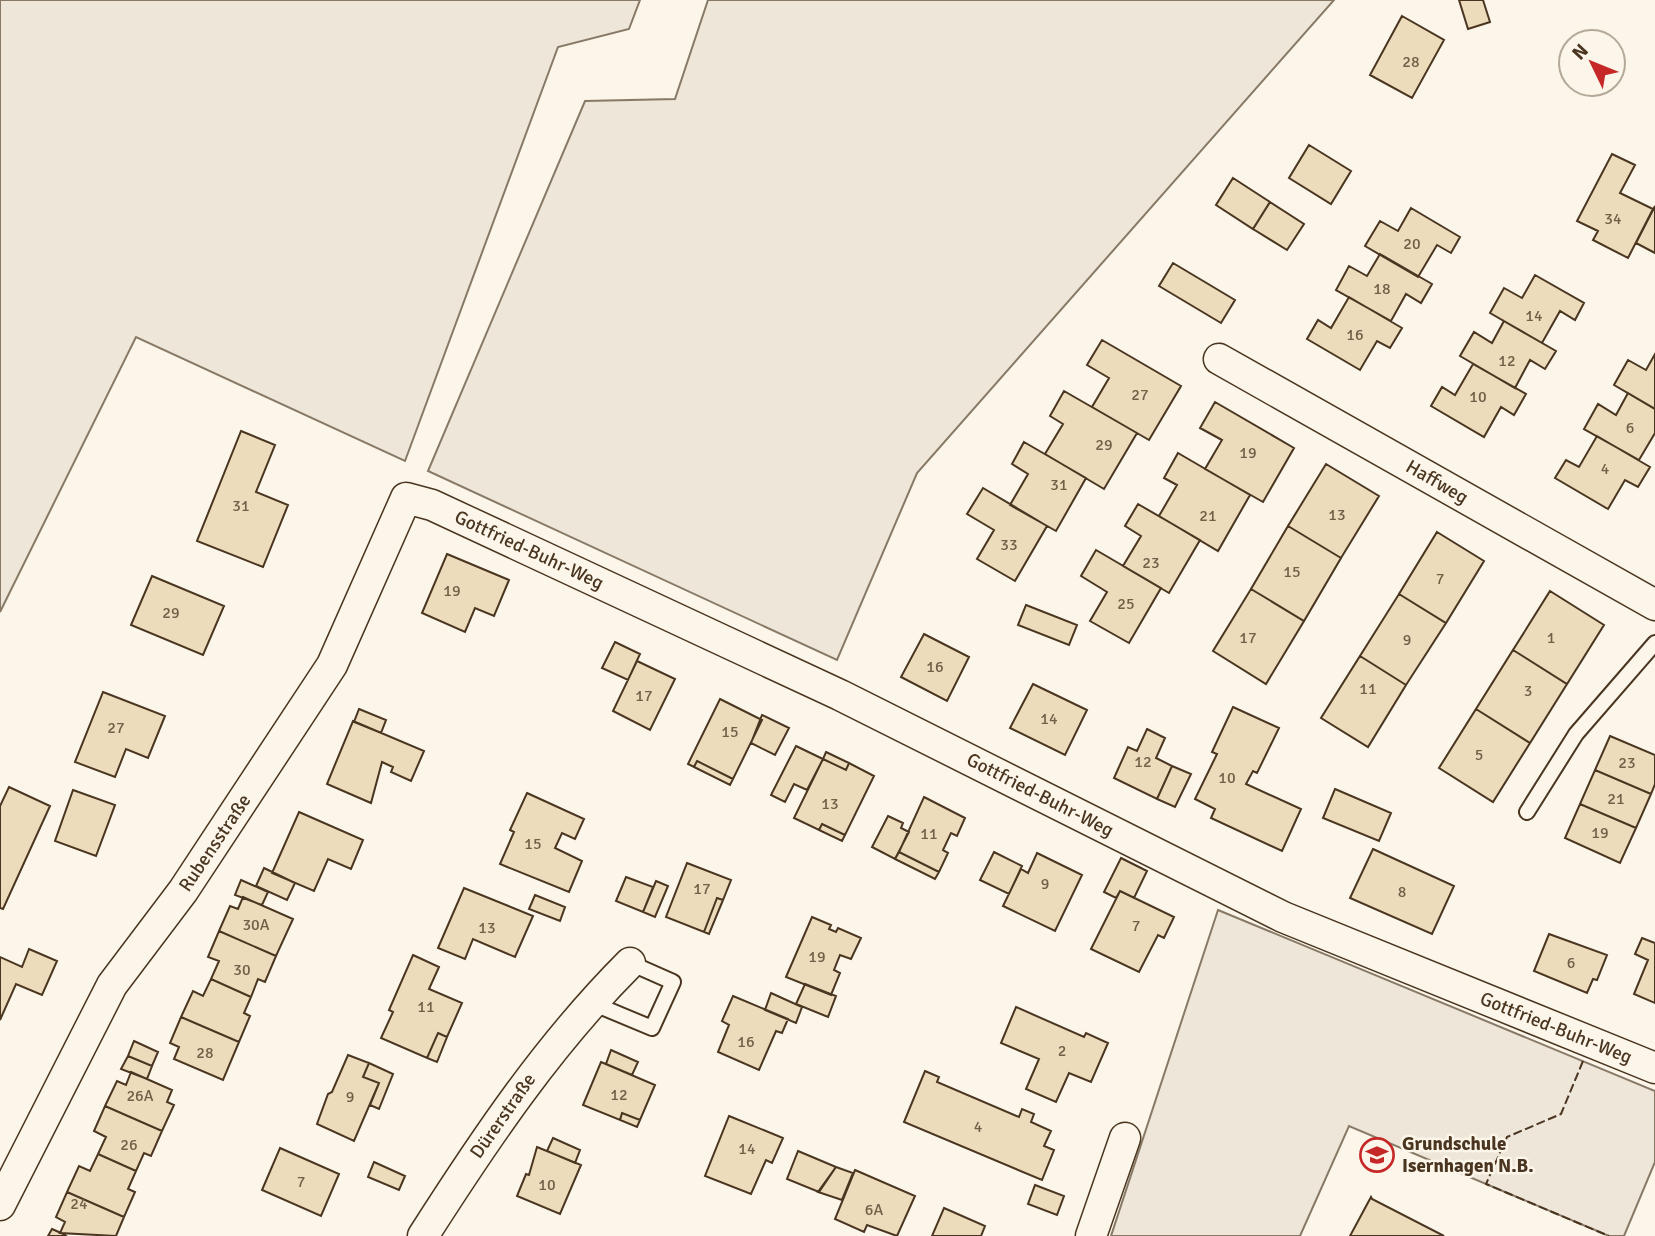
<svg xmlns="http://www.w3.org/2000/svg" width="1655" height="1236" font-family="Signika,sans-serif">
<rect width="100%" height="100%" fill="#fbf6e9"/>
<path fill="#ede6d9" stroke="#887966" stroke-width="2" d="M0 0H640L629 29 558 47 405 461 136 337 0 612Z
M708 0H1334L917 473 837 660 428 471 585 101 675 99Z
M1218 910 1655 1091V1162L1624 1236H1609L1349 1126 1300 1236H1111Z"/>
<path fill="#ecdcbc" stroke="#4a3520" stroke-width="2" d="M1459 0H1483L1490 22 1468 29Z
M1402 16 1444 40 1412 98 1370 75Z
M1309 145 1351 171 1331 204 1289 178Z
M1612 154 1635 165 1620 193 1653 209 1628 258 1593 240 1598 231 1577 221Z
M1233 178 1270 202 1253 229 1216 205Z
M1270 202 1304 224 1287 250 1253 229Z
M1655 206V253L1636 243Z
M1411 208 1460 237 1451 253 1437 245 1418 277 1365 246 1380 221 1398 231Z
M1380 254 1432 284 1421 303 1406 294 1391 321 1336 290 1349 266 1367 276Z
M1173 263 1235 300 1221 323 1159 286Z
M1535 275 1584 303 1575 320 1560 311 1542 343 1490 313 1504 288 1522 298Z
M1349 297 1402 328 1390 348 1377 341 1360 370 1307 339 1318 320 1331 328Z
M1504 321 1556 351 1545 369 1530 360 1515 388 1460 356 1474 332 1492 343Z
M1102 340 1181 386 1149 440 1092 407 1109 378 1087 365Z
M1655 354V409L1614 385 1628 360 1646 370Z
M1473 364 1526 394 1514 415 1501 407 1484 437 1431 406 1442 387 1455 395Z
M1064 391 1137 433 1104 489 1045 454 1063 424 1050 416Z
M1628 393 1655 409V433L1639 460 1584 429 1598 404 1616 415Z
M1215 402 1294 448 1263 502 1205 469 1222 440 1200 428Z
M241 431 275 445 256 492 288 505 263 567 197 541Z
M1597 436 1650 467 1638 487 1625 480 1608 509 1555 478 1566 460 1579 467Z
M1024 442 1086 478 1056 531 1010 505 1028 474 1012 464Z
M1178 453 1250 495 1218 551 1159 516 1177 485 1164 478Z
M1326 464 1379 496 1341 558 1288 526Z
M983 488 1047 526 1015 581 977 559 994 530 967 514Z
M1138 504 1200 540 1169 593 1123 566 1141 536 1125 526Z
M1288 526 1341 558 1304 621 1251 589Z
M1437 532 1484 561 1446 623 1399 594Z
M1096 550 1161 588 1129 643 1090 621 1107 592 1081 576Z
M447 554 509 580 494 616 475 608 465 632 422 613Z
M152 576 224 606 203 655 131 625Z
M1251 589 1304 621 1266 684 1213 651Z
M1550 591 1604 625 1567 684 1513 650Z
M1399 594 1446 623 1406 685 1360 656Z
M1026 605 1077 625 1069 645 1018 625Z
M924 634 969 657 947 701 901 677Z
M615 642 640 654 628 680 602 668Z
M1513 650 1567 684 1530 743 1476 709Z
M1360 656 1406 685 1368 747 1321 718Z
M637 661 675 679 650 730 613 711Z
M1033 684 1087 710 1065 755 1010 728Z
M103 692 165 716 148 758 126 749 115 777 75 762Z
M720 699 762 720 733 779 697 761 694 767 688 764Z
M1233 707 1279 728 1257 773 1253 771 1246 784 1301 809 1282 851 1211 818 1215 809 1195 799 1217 754 1212 752Z
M359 709 386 720 381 733 354 722Z
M1476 709 1530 743 1493 802 1439 768Z
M762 715 789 728 775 755 751 743Z
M353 721 424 751 411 781 391 772 393 767 382 762 371 803 327 784Z
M1147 729 1165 738 1156 758 1172 766 1157 799 1114 778 1128 747 1137 751Z
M1610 736 1655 755V784L1651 794 1595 770Z
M796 746 823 759 807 790 794 784 785 802 771 795Z
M826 752 849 763 846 770 823 759Z
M823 759 846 770 849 763 874 776 845 835 822 824 819 830 794 818Z
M697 761 733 779 730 785 694 767Z
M1172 766 1191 774 1175 807 1157 799Z
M1595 770 1651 794 1636 828 1580 804Z
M9 787 50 806 3 909 0 908V806Z
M1335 789 1391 813 1379 841 1323 818Z
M73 790 115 805 96 856 55 841Z
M527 793 584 819 575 839 562 833 555 848 582 861 569 892 500 864 514 832 510 830Z
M924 797 965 818 957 836 951 833 943 850 948 853 939 872 899 852Z
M1580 804 1636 828 1620 863 1565 838Z
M299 812 363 840 351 869 328 859 314 891 272 873Z
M888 816 903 823 901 828 909 832 895 859 872 847Z
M822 824 845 835 842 841 819 830Z
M1373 849 1454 886 1432 934 1350 898Z
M899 852 939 872 935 879 895 859Z
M994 852 1022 866 1009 894 980 880Z
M1037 853 1082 875 1055 931 1003 906 1021 869 1028 873Z
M1121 858 1147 871 1134 898 1120 891 1116 898 1104 892Z
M687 863 731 880 723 900 717 898 704 932 666 917Z
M264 868 295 883 287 900 256 886Z
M626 877 653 887 643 912 616 901Z
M241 880 268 892 262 905 235 895Z
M656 881 668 886 655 917 643 912Z
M464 888 533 916 515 957 473 939 465 959 438 948Z
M1120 891 1174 917 1164 938 1158 935 1139 972 1091 949Z
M535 895 565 907 560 921 529 909Z
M243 897 293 919 276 956 219 931 230 906 238 909Z
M717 898 723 900 709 934 704 932Z
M812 917 831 925 829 929 836 932 838 928 861 938 851 959 840 955 834 970 840 973 831 995 786 977Z
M219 931 276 956 265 982 258 979 251 997 211 979 219 961 208 957Z
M1549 934 1607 955 1597 980 1593 979 1587 993 1534 971Z
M1642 938 1655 943V1003L1634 994 1648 960 1635 954Z
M29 949 57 961 42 995 16 984 0 1020V957L22 967Z
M413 955 439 967 429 989 462 1003 447 1037 438 1033 427 1058 381 1038 393 1012 389 1010Z
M211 979 251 997 244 1013 250 1016 239 1042 181 1017 193 991 203 996Z
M805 984 836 996 828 1017 796 1004Z
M771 993 802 1007 796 1023 765 1010Z
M733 996 788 1019 782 1033 776 1031 759 1070 718 1052 729 1025 722 1021Z
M1016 1007 1084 1037 1086 1033 1108 1043 1091 1082 1069 1073 1056 1102 1026 1089 1039 1059 1001 1043Z
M181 1017 239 1042 223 1080 174 1059 179 1047 170 1043Z
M438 1033 447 1037 437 1062 427 1058Z
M134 1041 158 1052 152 1066 128 1056Z
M611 1050 638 1062 632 1075 606 1064Z
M348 1055 369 1063 363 1077 379 1083 354 1141 317 1124 328 1094 332 1092Z
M128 1056 152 1066 147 1079 121 1069Z
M601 1062 655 1085 640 1120 622 1113 620 1120 583 1105Z
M369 1063 393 1074 379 1109 370 1105 379 1083 363 1077Z
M925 1071 939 1077 937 1082 1019 1117 1022 1109 1034 1114 1031 1122 1051 1131 1044 1146 1054 1150 1042 1180 904 1122Z
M131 1072 172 1090 167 1102 174 1105 162 1131 105 1106 117 1081 126 1085Z
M105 1106 162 1131 151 1156 144 1153 136 1171 98 1154 106 1137 94 1131Z
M622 1113 640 1120 637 1127 620 1120Z
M729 1116 783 1138 772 1163 766 1160 751 1194 705 1176Z
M553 1138 580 1150 575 1163 547 1151Z
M537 1147 581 1165 560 1214 517 1196 526 1174 529 1175Z
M280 1148 339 1174 321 1216 262 1190Z
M798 1151 836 1167 819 1192 787 1179Z
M98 1154 136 1171 128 1189 135 1192 124 1217 67 1192 79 1166 90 1171Z
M374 1162 405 1176 399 1190 368 1177Z
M836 1167 853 1173 842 1200 818 1192Z
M855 1170 915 1196 897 1236 867 1225 864 1232 835 1219Z
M1035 1185 1064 1196 1057 1215 1028 1204Z
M67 1192 124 1217 116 1236 60 1233 65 1222 56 1217Z
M1371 1197 1372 1199 1444 1236H1350Z
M944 1208 985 1226 981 1236H932Z
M52 1229 61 1233 66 1236H48Z"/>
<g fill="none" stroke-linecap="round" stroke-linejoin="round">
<g stroke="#4a3520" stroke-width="18">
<path id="service" d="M1527 812 1576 734 1655 643
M592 1003 652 1028 673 982 630 963"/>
</g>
<g stroke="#4a3520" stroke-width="33">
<path id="minor" d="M1219 359 1655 605
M0 1205 112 985 183 891 332 665 406 498 432 505 840 695 1283 917 1655 1068
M423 1236C485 1139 548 1045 630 963
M1091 1236 1125 1138"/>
</g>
<use href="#service" stroke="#fbf6e9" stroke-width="14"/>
<use href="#minor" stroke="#fbf6e9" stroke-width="30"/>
<path stroke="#4a3520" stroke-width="2" stroke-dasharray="9 3.5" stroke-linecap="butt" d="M1583 1061 1561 1114 1507 1137 1486 1184 1609 1236"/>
</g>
<defs>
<g id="school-ring" transform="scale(1.75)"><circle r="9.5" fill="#fbf6e9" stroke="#c62828" stroke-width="1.5"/><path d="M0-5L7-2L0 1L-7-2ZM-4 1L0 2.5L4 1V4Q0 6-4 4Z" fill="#c62828"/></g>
</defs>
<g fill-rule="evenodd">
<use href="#school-ring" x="1377" y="1155"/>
</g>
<g text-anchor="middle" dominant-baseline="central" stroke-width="5" stroke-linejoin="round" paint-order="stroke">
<g font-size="16" fill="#725f47">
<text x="1411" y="62">28</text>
<text x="1613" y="219">34</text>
<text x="1412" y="244">20</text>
<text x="1382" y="289">18</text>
<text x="1534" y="316">14</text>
<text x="1355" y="335">16</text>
<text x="1507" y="361">12</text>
<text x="1140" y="395">27</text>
<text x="1478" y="397">10</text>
<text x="1630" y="428">6</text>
<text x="1104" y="445">29</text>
<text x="1248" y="453">19</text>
<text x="1605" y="469">4</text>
<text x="1059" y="485">31</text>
<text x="241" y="506">31</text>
<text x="1337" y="515">13</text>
<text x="1208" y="516">21</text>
<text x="1009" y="545">33</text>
<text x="1151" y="563">23</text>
<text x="1292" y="572">15</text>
<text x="1440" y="579">7</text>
<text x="452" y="591">19</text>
<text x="1126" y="604">25</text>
<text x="171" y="613">29</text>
<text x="1248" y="638">17</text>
<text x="1551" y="638">1</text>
<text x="1407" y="640">9</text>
<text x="935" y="667">16</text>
<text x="1368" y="689">11</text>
<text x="1528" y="691">3</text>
<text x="644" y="696">17</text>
<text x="1049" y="719">14</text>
<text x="116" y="728">27</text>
<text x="730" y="732">15</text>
<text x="1479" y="755">5</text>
<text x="1143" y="762">12</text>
<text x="1627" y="763">23</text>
<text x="1227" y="778">10</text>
<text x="1616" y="799">21</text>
<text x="830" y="804">13</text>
<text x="1600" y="833">19</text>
<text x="929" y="834">11</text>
<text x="533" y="844">15</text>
<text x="1045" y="884">9</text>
<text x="702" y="889">17</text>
<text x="1402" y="892">8</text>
<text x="256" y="925">30A</text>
<text x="1136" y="926">7</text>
<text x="487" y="928">13</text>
<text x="817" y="957">19</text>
<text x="1571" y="963">6</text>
<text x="242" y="970">30</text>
<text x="426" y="1007">11</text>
<text x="746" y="1042">16</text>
<text x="1062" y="1051">2</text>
<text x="205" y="1053">28</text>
<text x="619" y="1095">12</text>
<text x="140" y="1096">26A</text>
<text x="350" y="1097">9</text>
<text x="978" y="1127">4</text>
<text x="129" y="1145">26</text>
<text x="747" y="1149">14</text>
<text x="301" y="1182">7</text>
<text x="547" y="1185">10</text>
<text x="79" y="1204">24</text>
<text x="874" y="1210">6A</text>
</g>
<g font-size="19" fill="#4a3520" stroke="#fbf6e9">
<text transform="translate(1437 482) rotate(30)">Haffweg</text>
<text transform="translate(529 550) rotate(25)">Gottfried-Buhr-Weg</text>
<text transform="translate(1040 795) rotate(27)">Gottfried-Buhr-Weg</text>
<text transform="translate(215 843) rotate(-56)">Rubensstraße</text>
<text transform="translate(1556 1028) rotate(22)">Gottfried-Buhr-Weg</text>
<text transform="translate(503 1116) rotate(-55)">Dürerstraße</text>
</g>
<g font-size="19" font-weight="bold" fill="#4a3520" stroke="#fbf6e9" text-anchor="start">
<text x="1402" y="1144">Grundschule<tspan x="1402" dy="22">Isernhagen N.B.</tspan></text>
</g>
</g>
<g transform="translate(1592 63) rotate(313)"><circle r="33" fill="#fbf6e9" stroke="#b4a999" stroke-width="2"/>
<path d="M0-5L12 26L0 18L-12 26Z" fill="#c62828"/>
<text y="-10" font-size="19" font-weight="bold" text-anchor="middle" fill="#4a3520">N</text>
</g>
</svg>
